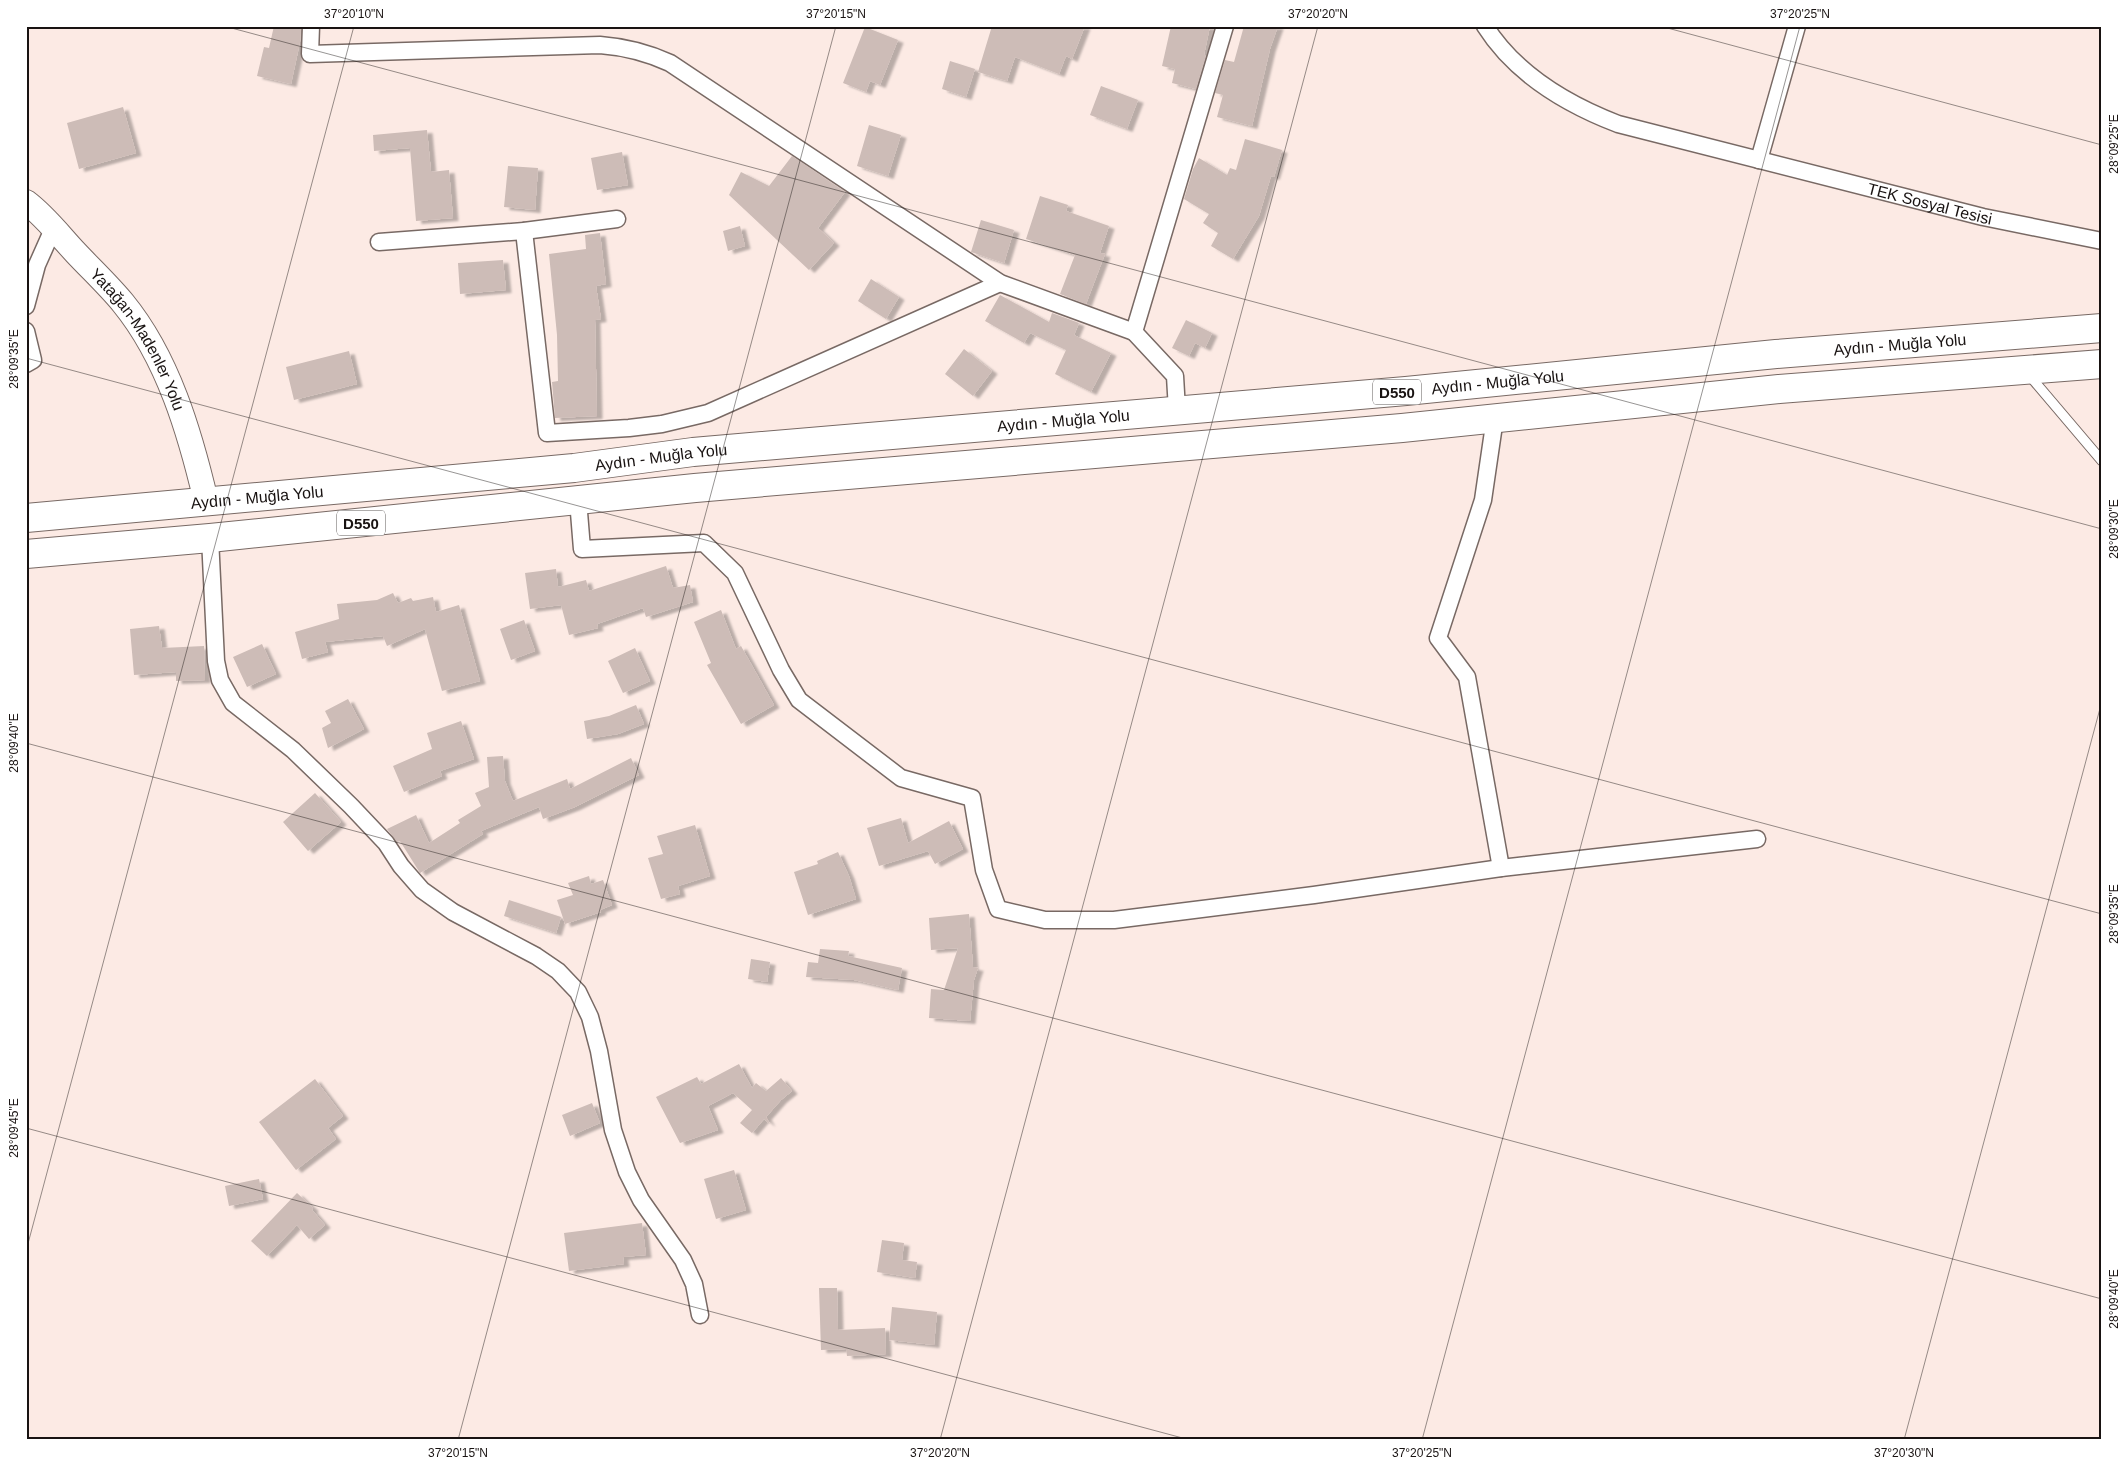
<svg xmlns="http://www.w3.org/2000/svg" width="2128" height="1466" font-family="Helvetica,sans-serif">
<defs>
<filter id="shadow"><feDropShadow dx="5.5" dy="3" stdDeviation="1" flood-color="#0004"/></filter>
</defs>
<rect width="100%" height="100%" fill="#fceae4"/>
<path fill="#cdbcb7" filter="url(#shadow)" d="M274 26H301L300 42 291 84 257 76 264 47 269 48Z
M992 26H1085L1072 59 1066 56 1059 74 1015 57 1007 81 978 72Z
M1171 26H1210L1204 55H1206L1196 89 1172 83 1175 69 1162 66Z
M1244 26H1278L1270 49 1252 126 1217 117 1223 95 1215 93 1225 60 1234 62Z
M865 27 898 40 880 85 870 81 866 92 843 83Z
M950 61 975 69 966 97 942 89Z
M1101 86 1138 100 1127 129 1090 115Z
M123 107 136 153 79 169 67 123Z
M869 125 901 135 888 176 857 166Z
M427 130 431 172 449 170 453 218 416 221 410 148 374 151 373 135Z
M1245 139 1282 150 1274 177 1271 176 1259 216 1233 259 1211 246 1218 233 1203 223 1209 214 1184 199 1193 169 1199 158 1227 175 1230 168 1236 170Z
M622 152 628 185 597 190 591 158Z
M792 156 845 192 818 228 834 243 809 270 729 195 741 172 769 186Z
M508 166 538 168 535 210 504 207Z
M1040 196 1068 205 1066 211 1109 226 1100 253 1105 254 1086 304 1060 294 1075 255 1026 239Z
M981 220 1014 230 1004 263 971 252Z
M740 226 745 246 728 251 723 231Z
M600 233 606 284 596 286 601 319 595 320 597 416 555 418 552 382 558 381 557 335 549 254 586 249 585 235Z
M503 260 506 290 460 294 458 263Z
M871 279 899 297 886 319 858 301Z
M1000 295 1049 322 1052 313 1079 323 1074 335 1111 353 1091 392 1055 374 1066 350 1030 333 1024 343 985 321Z
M1186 320 1212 333 1205 348 1195 343 1189 356 1172 348Z
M964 349 992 371 973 396 945 374Z
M349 351 357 384 294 400 286 367Z
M666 566 673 588 690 585 693 602 646 617 643 608 597 624 598 628 569 635 561 605 530 609 525 573 556 569 558 587 586 580 589 591Z
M393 593 398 603 411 598 413 601 433 597 436 612 459 605 480 681 442 691 425 629 387 646 383 636 325 642 328 652 302 659 295 632 339 619 337 604 377 600Z
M721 610 736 649 741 646 774 705 741 724 707 665 711 663 694 622Z
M524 620 535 651 511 660 500 629Z
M159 626 162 648 204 646 205 680 176 681V672L134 675 130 629Z
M262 644 276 674 247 687 233 657Z
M635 648 650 681 623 693 608 661Z
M348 699 364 729 328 748 322 728 331 723 325 711Z
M636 705 644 724 618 734 587 739 584 721 609 716Z
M461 721 474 759 440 771 442 776 404 792 393 766 432 749 427 733Z
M503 756 505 781 513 801 567 779 570 789 631 758 639 775 575 807 543 819 539 807 481 831 483 834 420 873 400 841 397 842 387 829 416 815 429 843 460 823 458 820 481 806 475 793 489 787 487 757Z
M315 793 341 822 308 851 283 822Z
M901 818 908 843 949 821 963 849 935 864 928 851 879 866 867 828Z
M695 825 710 876 678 886 680 894 661 899 648 858 663 854 657 836Z
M838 852 849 876 856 899 808 915 794 872 818 864 817 861Z
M589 876 591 884 603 880 612 905 600 910 601 912 565 924 557 900 573 895 568 883Z
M509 900 561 917 556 933 504 916Z
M969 914 973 967 978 968 974 980 970 1021 929 1018 931 989 944 990 958 948 931 950 929 918Z
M820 949 849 951 848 956 902 968 898 990 854 980 806 977 808 962 818 963Z
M751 959 770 962 767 982 748 979Z
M739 1064 752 1088 756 1083 766 1091 781 1078 792 1091 781 1100 766 1117 770 1124 764 1119 752 1133 740 1123 752 1110 733 1093 708 1106 718 1130 680 1143 656 1097 697 1077 701 1084Z
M315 1079 343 1116 328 1128 336 1139 296 1170 259 1122Z
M592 1103 600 1123 570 1136 562 1115Z
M734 1170 746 1210 716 1219 704 1179Z
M259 1179 263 1199 229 1206 225 1186Z
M297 1193 313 1208 312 1210 325 1225 309 1239 297 1225 267 1256 251 1241Z
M642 1223 646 1255 623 1257 624 1264 569 1271 564 1233Z
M882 1240 904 1243 902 1260 917 1262 915 1278 877 1272Z
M819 1288H837L838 1330 885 1328 886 1354 847 1356 846 1349 821 1350Z
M892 1307 937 1312 934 1345 889 1340Z"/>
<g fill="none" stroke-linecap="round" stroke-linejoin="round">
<g stroke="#786964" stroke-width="11">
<path id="lane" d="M2029 375 2102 461"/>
</g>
<g stroke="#786964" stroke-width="19">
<g id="street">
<path d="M311 26 310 54 600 45C626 47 646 52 670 63L1000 283 1134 332"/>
<path id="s1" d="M1485 26C1516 75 1566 104 1618 124L1983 217 2102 241"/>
<path d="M1759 160 1797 26"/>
<path d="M524 231 547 433 629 428 662 424 708 413 1000 283"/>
<path d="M379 242 524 231 617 219"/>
<path d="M26 306 37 265 53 229"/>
<path d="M26 331 33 360 26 364"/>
<path d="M1177 410 1175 376 1134 332 1225 26"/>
<path d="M1495 418 1483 500 1438 638 1467 677 1501 868"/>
<path d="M578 500 582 549 704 543 735 573 781 670 799 700 901 778 972 798 984 870 998 909 1045 920H1114L1314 895 1501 868 1757 839"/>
<path d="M210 538 216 661 220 680 233 703 293 750 351 806 386 843 401 866 422 890 453 912 536 956 558 971 578 992 590 1017 599 1051 613 1130 627 1172 641 1200 683 1260 694 1284 700 1315"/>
</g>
</g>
<g stroke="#786964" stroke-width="26">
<g id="secondary">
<path id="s2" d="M26 202C45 216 60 236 76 253 92 270 109 286 123 303 168 358 190 433 206 501"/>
</g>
</g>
<g stroke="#786964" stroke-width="30">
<g id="highway">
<path id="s3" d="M26 518 574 468 693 452 1406 391 1776 354 2102 328"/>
<path d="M26 554 210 538 695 488 1402 428 1779 389 2102 364"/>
</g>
</g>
<use href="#lane" stroke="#fff" stroke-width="9"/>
<use href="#street" stroke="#fff" stroke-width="16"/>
<use href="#secondary" stroke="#fff" stroke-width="24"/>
<use href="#highway" stroke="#fff" stroke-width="28"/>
</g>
<path fill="none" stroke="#191312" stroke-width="1" stroke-opacity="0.45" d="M224 26 2102 529M1660 26 2102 145M26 358 2102 914M26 743 2102 1299M26 1128 1190 1440M26 1251 354 26M458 1440 836 26M940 1440 1318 26M1422 1440 1800 26M1904 1440 2102 701"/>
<g text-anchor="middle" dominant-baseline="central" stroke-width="4" stroke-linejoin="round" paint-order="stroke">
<g fill="#fff" stroke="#5e5a59" stroke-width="1">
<rect x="1373" y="379.5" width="48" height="25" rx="4"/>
<rect x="337" y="510.5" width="48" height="25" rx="4"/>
</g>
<g font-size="15" font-weight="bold" fill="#191312">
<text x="1397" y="392">D550</text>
<text x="361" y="523">D550</text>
</g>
<g font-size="16" fill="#191312" stroke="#fff">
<text stroke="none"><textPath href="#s1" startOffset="490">TEK Sosyal Tesisi</textPath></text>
<text stroke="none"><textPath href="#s2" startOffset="179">Yatağan-Madenler Yolu</textPath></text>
<text stroke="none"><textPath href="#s3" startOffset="1882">Aydın - Muğla Yolu</textPath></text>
<text stroke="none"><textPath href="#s3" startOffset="1478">Aydın - Muğla Yolu</textPath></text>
<text stroke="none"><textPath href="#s3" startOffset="1042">Aydın - Muğla Yolu</textPath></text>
<text stroke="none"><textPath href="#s3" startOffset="638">Aydın - Muğla Yolu</textPath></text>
<text stroke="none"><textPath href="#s3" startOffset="232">Aydın - Muğla Yolu</textPath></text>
</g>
</g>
<rect width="2128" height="1466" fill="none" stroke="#ffffff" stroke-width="55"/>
<rect x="28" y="28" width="2072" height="1410" fill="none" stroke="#191312" stroke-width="2"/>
<g font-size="12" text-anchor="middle" fill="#191312">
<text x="354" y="18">37°20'10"N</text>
<text x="836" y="18">37°20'15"N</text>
<text x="1318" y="18">37°20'20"N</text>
<text x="1800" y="18">37°20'25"N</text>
<text transform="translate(2114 144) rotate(-90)" y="4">28°09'25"E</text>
<text transform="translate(14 359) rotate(-90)" y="4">28°09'35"E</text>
<text transform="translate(2114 529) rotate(-90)" y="4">28°09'30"E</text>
<text transform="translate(14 743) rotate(-90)" y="4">28°09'40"E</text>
<text transform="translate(2114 914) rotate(-90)" y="4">28°09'35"E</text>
<text transform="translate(14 1128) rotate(-90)" y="4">28°09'45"E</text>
<text transform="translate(2114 1299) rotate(-90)" y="4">28°09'40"E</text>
<text x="458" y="1457">37°20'15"N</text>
<text x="940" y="1457">37°20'20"N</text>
<text x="1422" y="1457">37°20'25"N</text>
<text x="1904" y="1457">37°20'30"N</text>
</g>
</svg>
